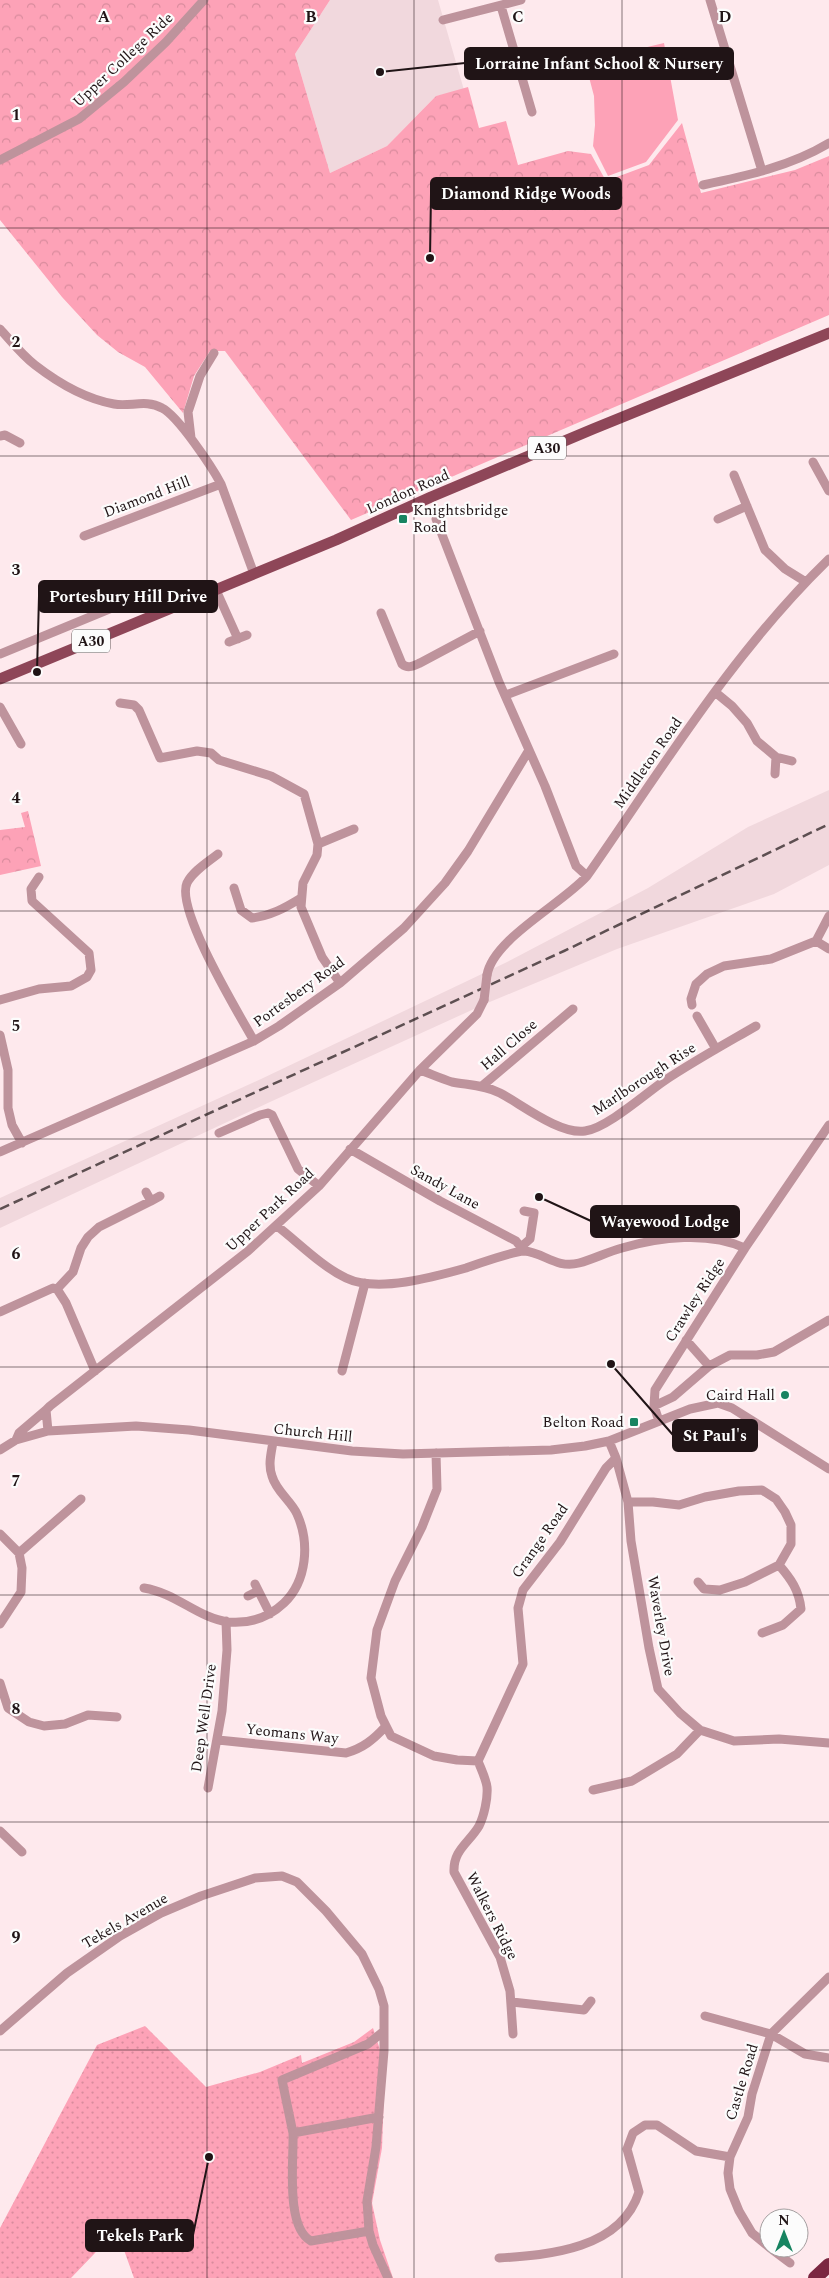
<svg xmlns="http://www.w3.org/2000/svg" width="829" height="2278" font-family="Spectral,serif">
<defs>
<pattern id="forest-crowns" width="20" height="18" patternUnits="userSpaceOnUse" patternTransform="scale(1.25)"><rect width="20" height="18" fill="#fda2b7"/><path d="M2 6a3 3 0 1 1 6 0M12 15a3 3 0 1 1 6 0" fill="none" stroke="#d98b9d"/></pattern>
<pattern id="park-dots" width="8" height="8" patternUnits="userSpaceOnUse" patternTransform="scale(1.25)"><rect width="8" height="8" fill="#fda2b7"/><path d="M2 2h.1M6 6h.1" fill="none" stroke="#d98b9d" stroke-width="1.8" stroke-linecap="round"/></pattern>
</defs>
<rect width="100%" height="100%" fill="#fee9ed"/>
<path fill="#f1d8dd" d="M330 0H438L464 90 436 96 387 146 330 173 295 54Z
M829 790V865L774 894 617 949 485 1004 270 1102 0 1228V1198L261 1079 505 963 648 888 748 827Z"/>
<path fill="url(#forest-crowns)" d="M0 0H330L295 54 330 173 387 146 436 96 468 87 479 128 506 121 518 165 568 151 591 154 606 181 649 165 682 123 701 193 795 170 829 156V315L351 520 225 351H210L194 376 183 413 145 367 118 352 97 335 62 297 0 220Z
M28 811 41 866 0 875V830L25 827 21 813Z"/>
<path fill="url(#park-dots)" d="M145 2026 206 2087 260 2072 301 2055 302 2063 354 2042 373 2028 385 2065 382 2148 372 2203 380 2240 393 2278H134L115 2225 95 2253 71 2278H0V2228L97 2045Z"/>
<path fill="#fda2b7" d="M664 43 678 120 646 162 608 176 593 146 595 125 594 96 585 62Z"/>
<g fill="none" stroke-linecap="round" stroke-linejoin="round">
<path stroke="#be939c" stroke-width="9" d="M710 0 762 171
M501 6 532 112
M443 20 521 0
M0 160 79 119 124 82 166 42 204 0
M703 185C746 176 791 166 829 143
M0 329C11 341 22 355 35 365 57 382 86 399 114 404 130 407 146 399 162 408 178 416 212 467 221 484L254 574
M0 436 5 435 20 443
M191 438 188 412 200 376 214 353
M813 462 829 491
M734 475 765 550 785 569 806 582
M436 519 499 682 545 786 576 866 587 876
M718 519 747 506
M84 536 221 484
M216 590 238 639
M381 613 402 664C408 669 413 666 420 663L480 631
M229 642 247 635
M0 654 136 598
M715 692 732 706 747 723 757 741 776 757 792 761
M506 695 614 654
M120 703 134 705 139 710 160 758 197 751 211 753 219 760 271 776 304 794 318 844 317 855 303 883 301 907 322 957 340 983
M0 707 21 744
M775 774 776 757
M318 844 354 829
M218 854C208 862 193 871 187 883 175 909 239 1014 254 1041
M234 888 241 910 252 918C270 916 285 908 301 898
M816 941 829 949
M487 975C493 939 562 904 587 876 663 767 733 652 829 559
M0 1000 39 989 71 986 87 977 91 970 89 953 32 901 31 889 39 877
M692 1005 691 999 696 984 707 974 724 966 771 959 816 941 829 916
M697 1016 716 1049
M0 1035 8 1070V1108L12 1125 22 1143
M420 1070C431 1074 442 1079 452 1082 468 1085 485 1085 500 1093 521 1104 560 1135 585 1131 607 1128 645 1094 664 1081 694 1061 725 1044 756 1026
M482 1086 573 1009
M219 1133 260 1115 268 1113 272 1115 298 1169 319 1186
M350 1149 440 1201 516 1241 524 1251
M0 1152 254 1041 279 1026 340 983 404 928 445 883 468 851 529 750
M146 1192 151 1201 160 1196
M277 1226C299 1243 321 1266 346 1278 377 1293 434 1277 466 1268 477 1264 515 1251 524 1251 543 1252 556 1269 579 1263 594 1259 607 1252 622 1248 659 1237 709 1231 745 1248
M521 1247 530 1239 534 1213 524 1211
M57 1289 73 1272 81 1248 88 1237 99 1227 151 1201
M0 1312 53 1288 57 1289 66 1303 95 1371
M686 1340 709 1366
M342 1371 365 1283
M654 1406 673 1397 709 1366 730 1355H757L774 1352 829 1320
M659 1421 654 1406 655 1390 745 1248 829 1125
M48 1431 46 1410 50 1406 248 1251 319 1186 420 1070 477 1014 484 1000
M16 1440 19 1433 46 1410
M609 1441 616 1458 628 1502 631 1541 649 1648 658 1689 680 1713 700 1730 734 1741 779 1739 829 1743
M0 1450 16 1440 48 1431 136 1426 189 1430 352 1451 403 1454 551 1450 585 1446 609 1441 690 1409 718 1403 732 1408 829 1469
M436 1453 437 1489 422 1527 395 1581 377 1630 371 1678 381 1716 391 1736 434 1756 457 1760 478 1761
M628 1502H653L679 1505 705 1497 739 1491 762 1490 776 1499 785 1512 791 1525V1544L779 1565 745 1582 720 1590 704 1589 698 1582
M0 1534 19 1553 22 1568 21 1592 0 1624
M19 1553 81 1499
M255 1584 270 1614
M144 1588C176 1593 198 1618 228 1622 250 1624 268 1618 284 1603 307 1581 310 1543 297 1514 291 1501 276 1491 272 1476 268 1465 271 1454 273 1442
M248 1596 258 1591
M762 1633 783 1625 801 1609C799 1590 791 1579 779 1565
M0 1683 8 1708 29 1722 44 1726 65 1724 88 1715 117 1717
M218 1740 346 1753C363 1748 373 1740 385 1727
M478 1761 523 1664 518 1608 523 1590 560 1542 606 1468 616 1458
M478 1761C481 1769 486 1779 487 1787 488 1798 484 1816 479 1826 469 1843 453 1850 454 1872L500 1957 510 1991 513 2034
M208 1788 222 1711 227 1650 226 1621
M593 1790 632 1781 677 1754 700 1730
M0 1831 22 1852
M512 2002 584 2010 591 2001
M705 2016 771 2034 805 2054 829 2058
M0 2031 67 1973 120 1936 161 1913 201 1896 255 1878 282 1876 297 1882 326 1911 362 1954 379 1989 384 2006V2051L376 2147 367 2201 369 2231 373 2245 388 2278
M379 2117 293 2133 282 2080 368 2044 384 2031
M293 2133C294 2160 285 2227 311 2241L369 2231
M769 2247 752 2233 739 2211 730 2189 728 2173 730 2157 748 2117 752 2094 771 2034 829 1977
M770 2248 790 2263
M499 2258C549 2255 621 2249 639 2192L627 2149 633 2133 645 2125H657L696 2151 730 2157"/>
<path stroke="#8e4658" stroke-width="11" d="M0 679 336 540 431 497 593 429 829 333"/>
<path stroke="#7b2741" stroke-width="14" d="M815 2278 829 2265"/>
<path stroke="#5d4f51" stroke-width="2.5" stroke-dasharray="10 5" stroke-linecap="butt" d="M0 1209 564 951 829 824"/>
<path stroke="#be939c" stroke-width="9" d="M484 1000 487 975"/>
</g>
<path fill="none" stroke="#201416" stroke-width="1" stroke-opacity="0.55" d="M207 0V2278M414 0V2278M622 0V2278M0 228H829M0 456H829M0 683H829M0 911H829M0 1139H829M0 1367H829M0 1595H829M0 1822H829M0 2050H829"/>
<g fill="#178461" stroke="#fcfcfc" stroke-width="2">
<rect x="398" y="514" width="10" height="10" rx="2.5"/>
<circle cx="785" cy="1395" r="5"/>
<rect x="629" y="1417" width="10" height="10" rx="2.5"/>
</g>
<g text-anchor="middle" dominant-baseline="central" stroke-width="4.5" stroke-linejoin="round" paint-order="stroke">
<g fill="#fcfcfc" stroke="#625a5b" stroke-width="1">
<rect x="528" y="436.5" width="38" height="23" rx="4"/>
<rect x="72" y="629.5" width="38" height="23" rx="4"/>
</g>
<g font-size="14" font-weight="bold" fill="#201416">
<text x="547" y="448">A30</text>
<text x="91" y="641">A30</text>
</g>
<g font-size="15" fill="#201416" stroke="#fcfcfc">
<text transform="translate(123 60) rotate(-43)">Upper College Ride</text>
<text transform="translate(408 492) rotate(-24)">London Road</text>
<text transform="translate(147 497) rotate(-21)">Diamond Hill</text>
<text transform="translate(648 763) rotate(-55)">Middleton Road</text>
<text transform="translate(299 992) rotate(-36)">Portesbery Road</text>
<text transform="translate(509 1045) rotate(-41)">Hall Close</text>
<text transform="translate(644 1079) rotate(-33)">Marlborough Rise</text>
<text transform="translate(445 1187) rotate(29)">Sandy Lane</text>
<text transform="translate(270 1210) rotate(-43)">Upper Park Road</text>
<text transform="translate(695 1300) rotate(-57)">Crawley Ridge</text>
<text transform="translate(313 1433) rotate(6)">Church Hill</text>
<text transform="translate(540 1541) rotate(-55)">Grange Road</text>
<text transform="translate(661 1626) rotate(80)">Waverley Drive</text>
<text transform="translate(204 1718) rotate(-82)">Deep Well Drive</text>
<text transform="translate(292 1734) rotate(6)">Yeomans Way</text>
<text transform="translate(492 1916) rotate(63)">Walkers Ridge</text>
<text transform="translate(125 1921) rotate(-30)">Tekels Avenue</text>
<text transform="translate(742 2082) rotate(-73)">Castle Road</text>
</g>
<g font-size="15" fill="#201416" stroke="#fcfcfc" text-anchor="end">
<text x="413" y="510" text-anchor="start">Knightsbridge<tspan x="413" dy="17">Road</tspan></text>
<text x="775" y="1395">Caird Hall</text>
<text x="624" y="1422">Belton Road</text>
</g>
</g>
<g font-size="16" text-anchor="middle" font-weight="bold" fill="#201416" stroke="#fcfcfc" stroke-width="4.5" stroke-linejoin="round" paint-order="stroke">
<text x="104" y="22">A</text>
<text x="311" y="22">B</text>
<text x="518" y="22">C</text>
<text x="725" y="22">D</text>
<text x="16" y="120">1</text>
<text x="16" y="347">2</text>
<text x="16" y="575">3</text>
<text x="16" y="803">4</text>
<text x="16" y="1031">5</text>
<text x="16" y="1259">6</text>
<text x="16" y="1486">7</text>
<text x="16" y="1714">8</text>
<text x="16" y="1942">9</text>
</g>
<path fill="none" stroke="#201416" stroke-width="2" d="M380 72L465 63M430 258L431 194M37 672L39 596M539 1197L591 1221M611 1364L673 1435M209 2157L193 2235"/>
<g fill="#201416" stroke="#fcfcfc" stroke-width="2">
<circle cx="380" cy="72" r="5"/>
<circle cx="430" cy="258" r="5"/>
<circle cx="37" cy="672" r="5"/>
<circle cx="539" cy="1197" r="5"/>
<circle cx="611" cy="1364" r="5"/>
<circle cx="209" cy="2157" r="5"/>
</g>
<g fill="#201416" stroke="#201416" stroke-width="2">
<rect x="465" y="48" width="268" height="31" rx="5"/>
<rect x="431" y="178" width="190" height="31" rx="5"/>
<rect x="39" y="581" width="178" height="31" rx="5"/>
<rect x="591" y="1206" width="148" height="31" rx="5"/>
<rect x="673" y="1420" width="84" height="31" rx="5"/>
<rect x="86" y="2220" width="107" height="31" rx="5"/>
</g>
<g font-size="16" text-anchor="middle" font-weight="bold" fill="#fff">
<text x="599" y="69">Lorraine Infant School &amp; Nursery</text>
<text x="526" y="199">Diamond Ridge Woods</text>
<text x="128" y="602">Portesbury Hill Drive</text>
<text x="665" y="1227">Wayewood Lodge</text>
<text x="715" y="1441">St Paul's</text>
<text x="140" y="2241">Tekels Park</text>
</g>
<g transform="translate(784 2233)"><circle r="24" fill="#fcfcfc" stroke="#a49fa0"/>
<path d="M0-4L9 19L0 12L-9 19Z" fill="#178461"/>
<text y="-8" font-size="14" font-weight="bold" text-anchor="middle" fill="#201416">N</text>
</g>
</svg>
